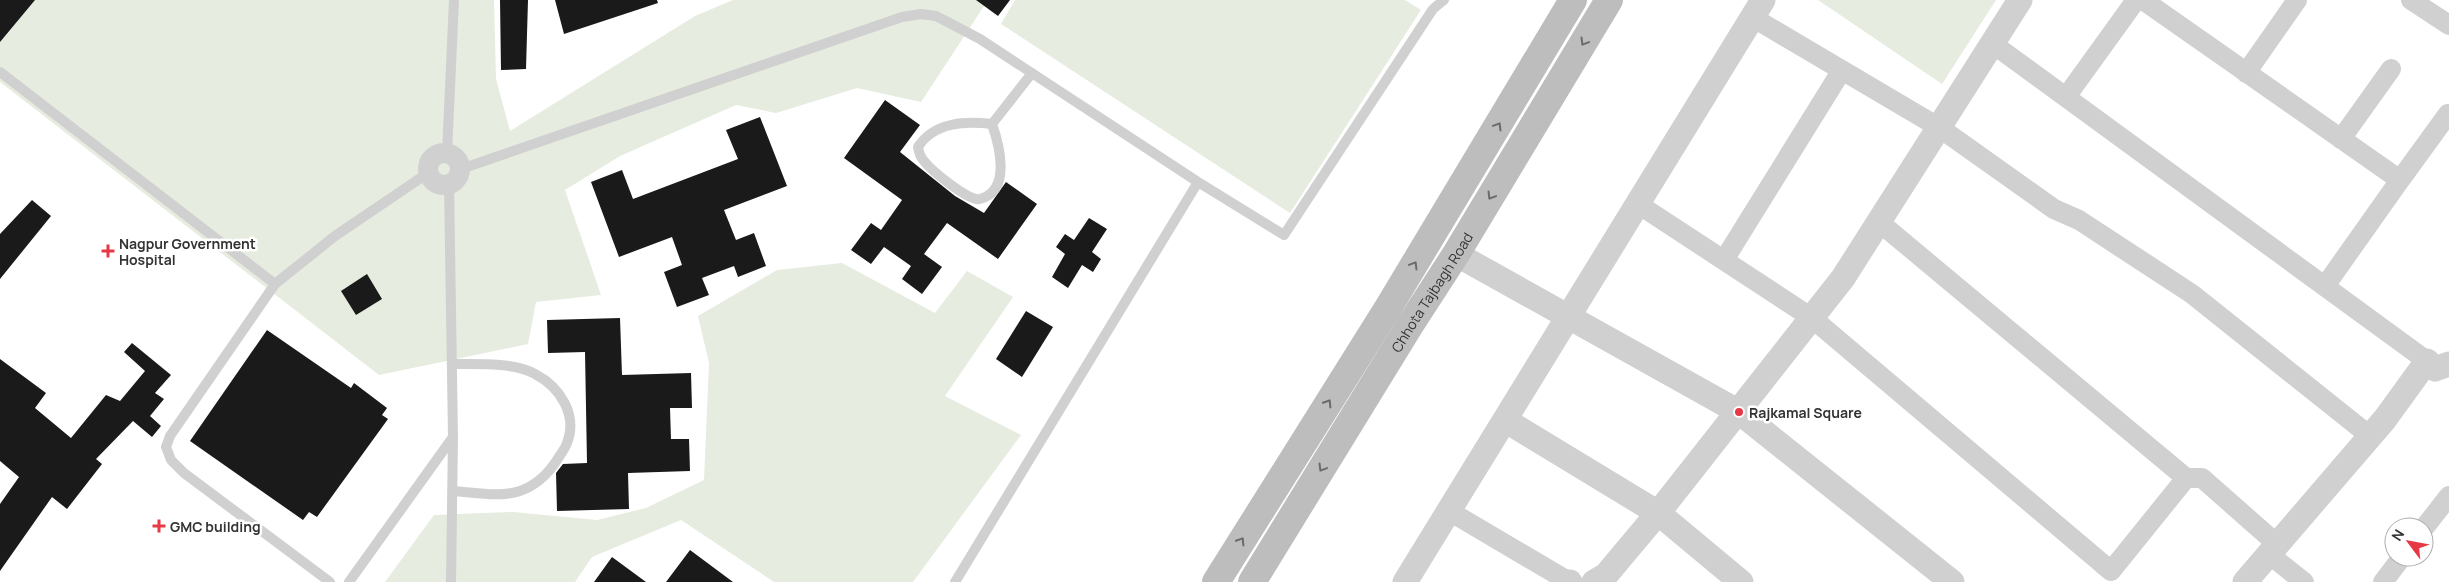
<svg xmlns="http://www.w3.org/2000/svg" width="2449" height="582" font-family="Manrope,sans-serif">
<rect width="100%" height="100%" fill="#fff"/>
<path fill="#e6ecdf" d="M0 0H494L496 79 510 131 695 16 733 0H988L921 102 857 88 776 113 736 105 620 156 565 190 601 295 536 302 528 344 379 375 0 82Z
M1015 0H1405L1421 10 1290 213 1001 24Z
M1818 0H1996L1942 84Z
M842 263 935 313 967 271 1013 297 945 396 1021 435 913 582H774L681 520 592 557 575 582H385L434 515 513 512 597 520 646 508 704 480 709 363 698 316 777 270Z"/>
<path fill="#1a1a1a" d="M0 0H35L0 42Z
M500 0H528L526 69 501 70Z
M555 0H657L658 3 564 34Z
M976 0H1010L998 16Z
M885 100 920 125 900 152 955 196 984 213 1006 182 1037 204 998 259 947 223 924 254 942 267 922 294 902 279 911 266 884 247 871 264 851 250 871 223 881 230 902 200 844 158Z
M760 117 787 186 724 210 736 240 754 233 766 266 738 277 734 266 702 278 709 295 677 307 664 272 682 265 672 237 619 257 591 182 622 170 633 199 738 159 726 130Z
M32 200 51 216 0 279V234Z
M1089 218 1107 229 1092 252 1101 259 1093 272 1082 265 1068 288 1052 277 1065 254 1056 247 1065 234 1074 240Z
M367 274 382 299 356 315 341 291Z
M1026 311 1053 327 1022 377 996 359Z
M620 318 622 375 691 373 692 408H670L671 439H689L690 471 628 473 629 509 557 511 556 473 563 464 587 463 585 352 548 353 547 320Z
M267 330 351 388 354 383 387 408 382 415 388 419 317 517 309 512 303 520 190 441Z
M132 343 171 375 155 393 164 399 150 416 161 426 152 437 133 421 96 459 102 464 67 509 52 497 0 571V504L19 477 0 461V359L46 393 35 408 71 438 106 395 120 401 145 371 124 352Z
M690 550 733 582H666Z
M612 557 646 582H594Z"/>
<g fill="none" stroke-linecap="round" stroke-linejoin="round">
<path stroke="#d0d0d0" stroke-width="10" d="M0 72 275 284
M992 124C999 144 1012 191 980 199 969 202 931 170 924 161 920 157 919 153 918 147 934 122 965 121 992 124L1032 73
M447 153 454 0
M461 169 902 17 921 14 936 16 980 39 1198 182 1284 235 1433 9 1444 0
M452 491C473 492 499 498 520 491 537 485 548 474 557 460 560 455 565 449 567 443 578 415 560 387 535 374 514 362 476 364 452 364
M330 582 184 473 171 460 166 447 170 436 275 284 335 236 428 173
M349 582 453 437 449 185
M451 582 453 437
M955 582 1198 182"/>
<path stroke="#d0d0d0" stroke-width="20" d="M2143 0 2400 180 2325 286
M2411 0 2449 25
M1752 17 1940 128 2054 209 2079 220 2192 294 2370 436
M1993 44 2427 361
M2246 73 2297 0
M2066 97 2136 0
M2341 139 2391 69
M428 169a16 16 0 1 1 32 0a16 16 0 1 1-32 0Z
M2400 180 2448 114
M1638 204 1812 318 2111 571 2186 478 1879 222
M1724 260 1842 70
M2186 478H2202L2278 545
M1449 511 1568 581
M2424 528 2449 496
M2270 555 2304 582
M2383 582 2402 557"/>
<path stroke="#d0d0d0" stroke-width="25" d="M1456 254 1739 412 1952 582
M1505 420 1658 513 1741 582
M1405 582 1763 0
M1567 582H1570
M1594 582 1606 575 1658 513 1843 278 2020 0
M2245 582 2385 419 2427 361 2435 369 2449 364"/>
<g stroke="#bdbdbd" stroke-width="28">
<path d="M1216 582 1388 308 1573 0"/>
<path id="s1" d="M1252 582 1410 325 1456 254 1609 0"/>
</g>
</g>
<defs><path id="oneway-chevron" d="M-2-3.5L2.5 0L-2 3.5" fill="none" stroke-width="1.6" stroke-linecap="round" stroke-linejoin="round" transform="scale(1.25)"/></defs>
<g stroke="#6a6a6a">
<use href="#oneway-chevron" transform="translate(1584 42) rotate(121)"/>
<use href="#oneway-chevron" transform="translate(1498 126) rotate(-59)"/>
<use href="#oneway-chevron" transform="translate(1491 196) rotate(121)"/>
<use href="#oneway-chevron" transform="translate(1414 265) rotate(-59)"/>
<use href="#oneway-chevron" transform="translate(1328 403) rotate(-58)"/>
<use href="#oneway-chevron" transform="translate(1322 468) rotate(121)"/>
<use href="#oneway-chevron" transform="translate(1241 541) rotate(-58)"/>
</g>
<g fill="#e63946" stroke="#fff" stroke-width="2">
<path d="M105.5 243.5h5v5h5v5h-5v5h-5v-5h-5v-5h5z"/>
<circle cx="1739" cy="412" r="5"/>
<path d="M156.5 518.5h5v5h5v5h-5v5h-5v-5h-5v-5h5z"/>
</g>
<g text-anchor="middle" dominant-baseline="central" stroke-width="5" stroke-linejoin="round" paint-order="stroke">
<g font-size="14" font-weight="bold" fill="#333" stroke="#fff" text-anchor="start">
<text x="119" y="243">Nagpur Government<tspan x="119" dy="16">Hospital</tspan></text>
<text x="1749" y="412">Rajkamal Square</text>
<text x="170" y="526">GMC building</text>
</g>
<g font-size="14" fill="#333" stroke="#fff">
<text stroke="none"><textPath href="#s1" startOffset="341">Chhota Tajbagh Road</textPath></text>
</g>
</g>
<g transform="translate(2409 542) rotate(302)"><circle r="24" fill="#ffffff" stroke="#adadad"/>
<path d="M0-4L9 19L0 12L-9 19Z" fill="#e63946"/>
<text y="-8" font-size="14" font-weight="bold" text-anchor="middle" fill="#333333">N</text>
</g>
</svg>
